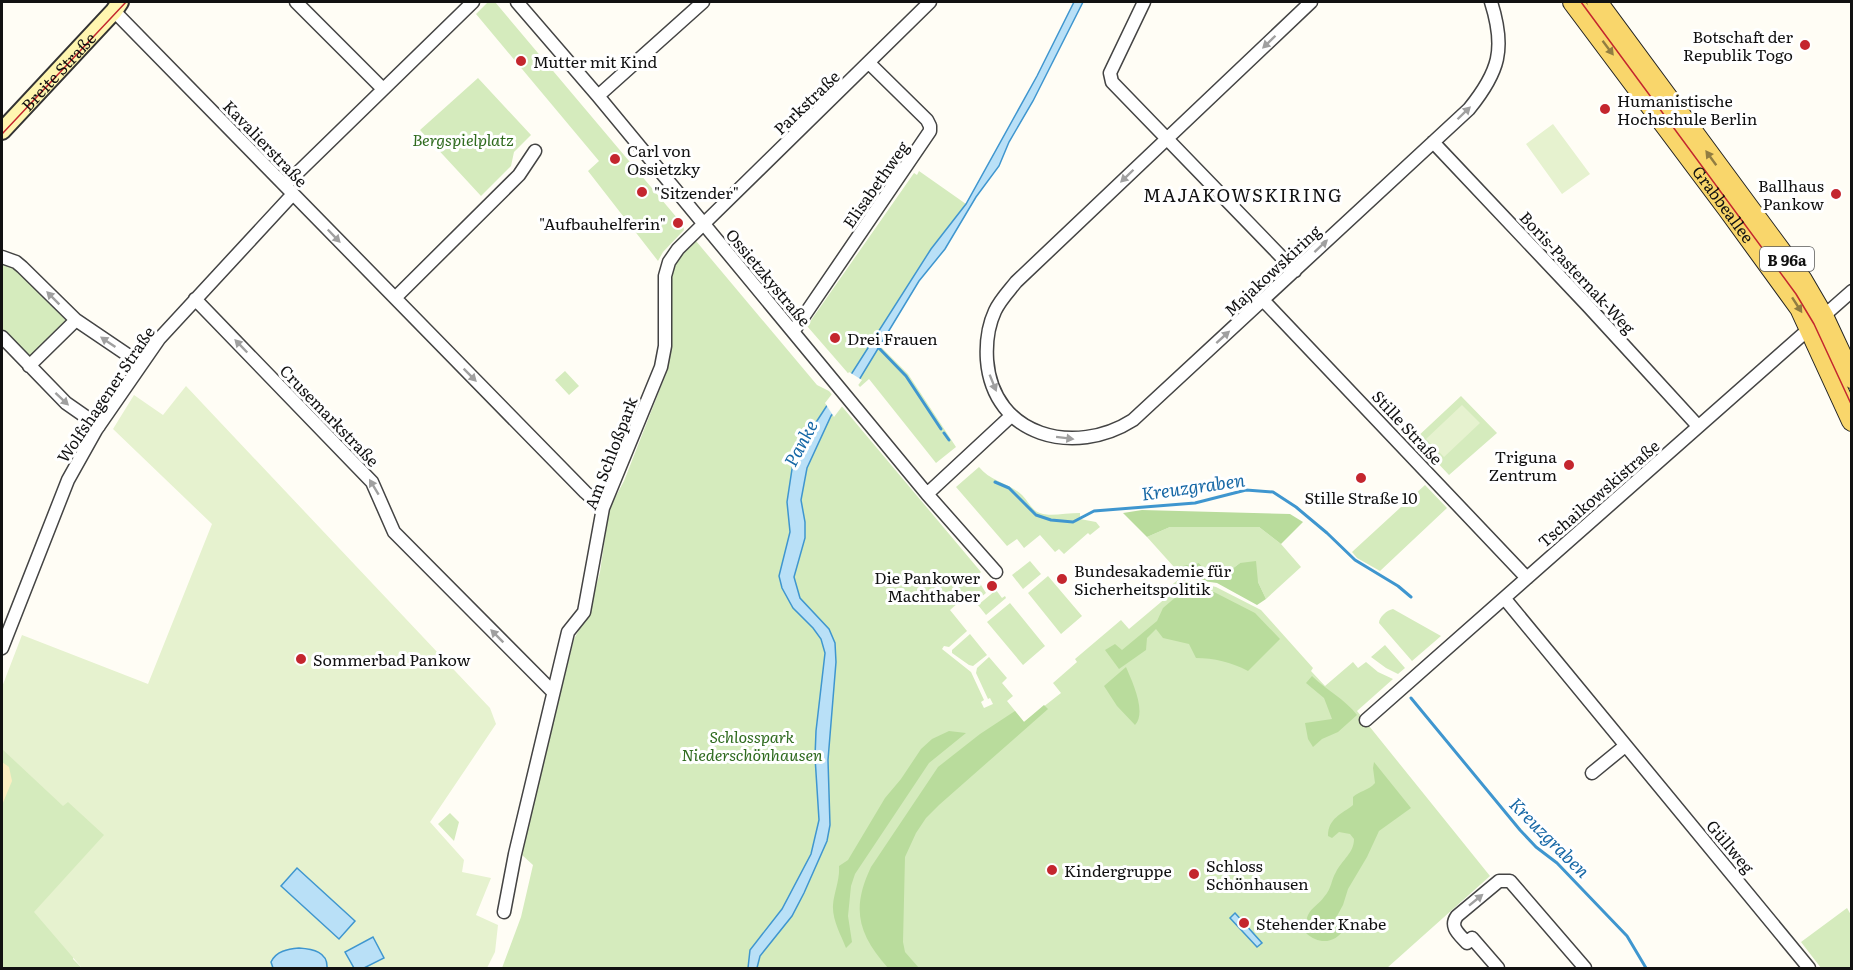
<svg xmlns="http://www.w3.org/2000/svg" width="1853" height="970" font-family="Literata,serif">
<rect width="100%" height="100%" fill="#fffdf5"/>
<path fill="#d5ebbd" d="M488 2H495L683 225 684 230 663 252 658 261 588 171 599 161 476 14Z
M478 78 531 135 514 152 511 166 481 196 420 130Z
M919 171 966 204 931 249 876 336 880 346 908 374 956 447 936 463 869 379 860 387 807 326 914 173 917 175Z
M696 241 817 385 829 391 981 572 976 577 986 593 974 603 967 595 950 610 967 631 949 647 944 646 942 649 971 672 984 700 981 702 984 708 993 704 990 698 988 699 976 673 977 668 989 657 1007 678 1002 683 1013 696 1007 701 1024 722 1061 693 1053 683 1077 662 1075 659 1121 620 1129 629 1167 597 1163 592 1179 579 1216 587 1261 610 1313 668 1311 671 1325 686 1353 662 1358 668 1366 662 1378 672 1393 679 1357 711 1490 876 1387 968H502L521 917 533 865 522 855V845L574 639 589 612 600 572 609 509 624 481 667 371 671 274 679 258Z
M2 263 17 269 68 320 29 359 2 331Z
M565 371 579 386 569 395 555 380Z
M1461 396 1497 433 1449 475 1415 439Z
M979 467C990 481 1009 483 1022 495 1029 502 1032 512 1043 514 1052 516 1068 513 1080 513V519L1096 522 1100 527 1090 535 1088 533 1064 554 1059 549 1055 552 1040 535 1024 548 1017 539 1007 546 956 487Z
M1425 485 1447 508 1380 571 1357 558 1352 552Z
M1170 527H1259L1281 544 1301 567 1266 599 1258 582 1240 563 1228 572 1206 570 1199 563 1174 567 1147 537Z
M1030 561 1041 574 1023 589 1012 575Z
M1048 576 1082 616 1061 634 1028 593Z
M996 590 1002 598 1005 596 1006 598 986 615 978 605Z
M1010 603 1045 646 1023 665 987 622Z
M1393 609 1441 636 1412 661 1379 623C1379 617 1387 610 1393 609Z
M970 634 987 655 973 666 969 665 952 653V650Z
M1385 645 1405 668 1398 674 1386 668 1371 657Z
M2 697 136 712 73 959 82 968H2Z
M450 813 459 822 454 841 438 824Z
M1847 908 1851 915V968H1821L1801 942Z"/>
<path fill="#b9dc9c" d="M1142 510 1290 514 1303 522 1281 544 1259 527H1170L1147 537 1123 513Z
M1256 561 1258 582 1266 599 1257 605 1217 583 1182 578 1174 567 1199 563 1206 570 1228 572 1240 563Z
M1184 590 1214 592 1255 613 1280 639 1248 671C1231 662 1214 658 1196 658L1189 644 1163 638 1156 629 1147 638 1146 650 1119 669 1105 650 1115 644 1122 650 1157 621 1163 608Z
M1126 667C1132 681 1147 712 1135 725L1117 706 1104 686Z
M1312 676C1326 690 1345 699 1357 715L1338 732 1322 739 1313 747 1308 739 1305 723 1332 719 1324 698 1306 683Z
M1044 705 1048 709 939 805 926 818 916 833 905 857 903 942 905 952 919 968H888C858 934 851 909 871 867L938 767 980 734 1015 711 1024 722Z
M949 731 966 733 929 763 855 874 851 886 848 916 852 942 846 948C841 935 832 920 833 905 834 892 840 880 839 866L848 860 885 798 901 779 921 749 932 739Z
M1374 762 1411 808 1379 831 1367 857 1348 889 1343 905 1337 916 1345 928C1335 944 1319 945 1306 933 1309 926 1305 921 1308 915 1312 907 1319 904 1324 897 1332 888 1331 880 1336 872 1342 860 1354 853 1354 839L1350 834 1339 832 1332 838 1328 836C1328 818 1342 814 1353 805V797C1359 791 1368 791 1375 783L1373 768Z"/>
<path fill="#fbeec1" d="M2 762 9 767 12 781 2 805Z"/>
<path fill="#e6f2cf" d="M1553 124 1590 174 1562 194 1526 144Z
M186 386 490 708 496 724 430 822 464 860 462 872 491 878 476 915 498 925 495 952 487 968H82L34 912 104 835 68 802 63 806 2 749V687L22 635 148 684 212 524 113 429 134 395 163 415Z
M1462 405 1480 423 1444 457 1426 439Z"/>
<path fill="#b9e0f7" stroke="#3f96cf" stroke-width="1.5" d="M1074 2H1083L1033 101 1009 142 999 166 976 197 945 249 919 281 859 380 831 416 807 468 801 500 805 522V538L794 577 800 598 829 629 835 643 836 662 828 760 830 825 827 841 804 893 792 916 760 956 757 968H748L750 950 782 909 811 854 819 820 815 757 816 731 825 653 821 639 813 628 793 608 782 588 779 576 790 532 787 502 794 456 826 407 852 373 931 249 966 204 1037 76Z
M297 868 355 921 339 939 281 886Z
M1235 913 1262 943 1257 947 1230 918Z
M373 937 384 958 364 968H354L345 952Z
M299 948C313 949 328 952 327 968H273L271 962C276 951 288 949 299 948Z"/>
<path fill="#fffdf5" d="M849 372 862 380 834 417 825 403Z"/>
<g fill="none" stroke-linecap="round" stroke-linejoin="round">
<path stroke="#3f96cf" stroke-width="3" d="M876 345 906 376 941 429
M944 433 949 440
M995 482 1009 488 1036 515 1051 520 1073 522 1094 511 1195 503 1246 490 1273 492 1296 507 1327 533 1355 560 1398 586 1411 597
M1411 698 1520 830 1536 847 1557 863 1627 936 1646 968"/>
<g stroke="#444" stroke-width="15">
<path id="minor" d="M296 2 383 89
M517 2 598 96 927 494 996 572
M1144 2 1110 73 1112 82 1295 271
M1311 2 1016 282C1009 291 1000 300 995 311 988 326 986 344 987 360 993 437 1075 457 1133 420L1469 109C1499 72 1506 49 1491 2
M114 11 585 492 603 508
M598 96 703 2
M1433 142 1588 306 1698 426
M285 185 473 2
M2 257 16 262 22 267 76 320 141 364
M395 298 519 175 535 151
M195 299 372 482 394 532 553 692
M1263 300 1527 578
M793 332 930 131V126L927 120 869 63
M2 337 66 403 99 426
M29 366 76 320
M927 494 1011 416
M1505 599 1809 968
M2 648 68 480 96 430 159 339 293 194
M1366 720 1852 291
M1592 773 1625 746
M504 912 515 854 568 632 584 612 603 508 661 367 665 346V276L669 262 678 249 930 2
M1498 968 1472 938 1467 943C1459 934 1449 927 1457 916L1499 881H1510L1585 968"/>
</g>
<g stroke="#333" stroke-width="20">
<g id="secondary">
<path id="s1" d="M2 131 114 11 120 2"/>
</g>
</g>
<g stroke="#222" stroke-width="22">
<g id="primary">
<path id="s2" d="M1573 2 1728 209 1800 308 1852 421"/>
<path d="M1597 2 1802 280 1823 316 1852 378"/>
</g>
</g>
<use href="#minor" stroke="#fff" stroke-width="12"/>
<use href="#secondary" stroke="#fff6b0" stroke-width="16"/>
<use href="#primary" stroke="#f9d66b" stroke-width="20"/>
<path stroke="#c4262e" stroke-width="1.5" d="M1581 2 1796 294 1814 324 1852 406
M2 134 126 2"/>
</g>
<defs><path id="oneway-solid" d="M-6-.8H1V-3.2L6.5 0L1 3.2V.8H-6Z" transform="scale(1.5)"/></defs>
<g fill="#a0a0a0">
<use href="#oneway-solid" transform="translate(1269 42) rotate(136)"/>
<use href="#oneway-solid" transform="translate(1464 113) rotate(-44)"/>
<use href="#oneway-solid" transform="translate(1127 176) rotate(136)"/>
<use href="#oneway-solid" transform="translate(334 236) rotate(46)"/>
<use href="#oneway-solid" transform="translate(1321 246) rotate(-43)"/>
<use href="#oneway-solid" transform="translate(53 298) rotate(-135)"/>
<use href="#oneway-solid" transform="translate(1223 337) rotate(-42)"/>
<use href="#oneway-solid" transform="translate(108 342) rotate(-146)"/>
<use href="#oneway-solid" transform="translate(241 346) rotate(-134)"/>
<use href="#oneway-solid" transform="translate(470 375) rotate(45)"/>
<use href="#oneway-solid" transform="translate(993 383) rotate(68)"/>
<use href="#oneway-solid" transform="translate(62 399) rotate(43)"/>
<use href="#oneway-solid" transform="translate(1065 438) rotate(7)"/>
<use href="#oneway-solid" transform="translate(374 487) rotate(-121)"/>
<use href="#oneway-solid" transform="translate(497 636) rotate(-135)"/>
<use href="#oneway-solid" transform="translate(1476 900) rotate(-39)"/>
</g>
<g fill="#917d42">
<use href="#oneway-solid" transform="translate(1608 48) rotate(53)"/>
<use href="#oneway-solid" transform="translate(1711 158) rotate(-126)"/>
<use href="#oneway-solid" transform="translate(1797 305) rotate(57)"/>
</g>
<g fill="#c4262e" stroke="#fff" stroke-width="2">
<circle cx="1805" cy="45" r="6"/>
<circle cx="521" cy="61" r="6"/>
<circle cx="1605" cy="109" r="6"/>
<circle cx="615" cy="159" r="6"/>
<circle cx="642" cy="192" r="6"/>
<circle cx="1836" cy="194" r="6"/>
<circle cx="678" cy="223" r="6"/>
<circle cx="835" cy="338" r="6"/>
<circle cx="1569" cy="465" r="6"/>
<circle cx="1361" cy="478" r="6"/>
<circle cx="1062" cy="579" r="6"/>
<circle cx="992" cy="586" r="6"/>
<circle cx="301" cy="659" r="6"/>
<circle cx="1052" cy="870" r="6"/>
<circle cx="1194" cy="874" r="6"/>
<circle cx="1244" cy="923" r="6"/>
</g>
<g text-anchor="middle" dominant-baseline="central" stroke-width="6" stroke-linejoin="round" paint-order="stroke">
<rect fill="#fff" stroke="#585858" stroke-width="1.5" x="1760" y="247" width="54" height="24" rx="4.5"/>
<g font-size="15" font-weight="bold" fill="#111">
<text x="1787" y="259">B 96a</text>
</g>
<g font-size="16" fill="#111" stroke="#fff" text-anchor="start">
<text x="1793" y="36" text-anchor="end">Botschaft der<tspan x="1793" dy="18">Republik Togo</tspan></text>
<text x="533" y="61">Mutter mit Kind</text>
<text x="1617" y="100">Humanistische<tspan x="1617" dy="18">Hochschule Berlin</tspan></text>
<text x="627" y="150">Carl von<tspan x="627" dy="18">Ossietzky</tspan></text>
<text x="1824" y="185" text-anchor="end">Ballhaus<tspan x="1824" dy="18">Pankow</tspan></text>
<text x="654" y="192">"Sitzender"</text>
<text x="666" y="223" text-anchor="end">"Aufbauhelferin"</text>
<text x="847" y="338">Drei Frauen</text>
<text x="1557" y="456" text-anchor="end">Triguna<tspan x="1557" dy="18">Zentrum</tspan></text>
<text x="1361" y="497" text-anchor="middle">Stille Straße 10</text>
<text x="1074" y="570">Bundesakademie für<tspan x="1074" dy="18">Sicherheitspolitik</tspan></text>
<text x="980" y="577" text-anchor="end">Die Pankower<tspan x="980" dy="18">Machthaber</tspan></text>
<text x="313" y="659">Sommerbad Pankow</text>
<text x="1206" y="865">Schloss<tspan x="1206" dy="18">Schönhausen</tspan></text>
<text x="1064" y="870">Kindergruppe</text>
<text x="1256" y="923">Stehender Knabe</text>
</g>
<g font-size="16" fill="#111" stroke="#fff">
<text stroke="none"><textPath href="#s1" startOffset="82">Breite Straße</textPath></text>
<text transform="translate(806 102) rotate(-44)">Parkstraße</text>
<text transform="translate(266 143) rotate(46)">Kavalierstraße</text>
<text transform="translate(875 184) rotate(-55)">Elisabethweg</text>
<text stroke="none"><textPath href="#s2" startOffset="252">Grabbeallee</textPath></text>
<text transform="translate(1272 270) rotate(-43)">Majakowskiring</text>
<text transform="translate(1578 272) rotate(47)">Boris-Pasternak-Weg</text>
<text transform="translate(769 277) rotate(50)">Ossietzkystraße</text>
<text transform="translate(105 394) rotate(-56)">Wolfshagener Straße</text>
<text transform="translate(330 415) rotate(46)">Crusemarkstraße</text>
<text transform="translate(1408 427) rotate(47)">Stille Straße</text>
<text transform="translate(610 453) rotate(-69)">Am Schloßpark</text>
<text transform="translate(1598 493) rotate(-41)">Tschaikowskistraße</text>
<text transform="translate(1731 846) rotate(50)">Güllweg</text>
</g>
<g font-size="16" font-style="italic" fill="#2f6b1f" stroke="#fff">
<text x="463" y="139">Bergspielplatz</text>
<text x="752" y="736">Schlosspark<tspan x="752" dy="18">Niederschönhausen</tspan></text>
</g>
<g font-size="18" letter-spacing="1.5" fill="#111" stroke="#fff">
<text x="1243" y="194">MAJAKOWSKIRING</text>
</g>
<g font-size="18" font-style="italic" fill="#1768a6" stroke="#fff">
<text transform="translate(800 443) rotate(-62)">Panke</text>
<text transform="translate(1193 486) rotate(-8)">Kreuzgraben</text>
<text transform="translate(1550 837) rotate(45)">Kreuzgraben</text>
</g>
</g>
<rect width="1853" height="970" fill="none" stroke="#111111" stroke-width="6"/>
</svg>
